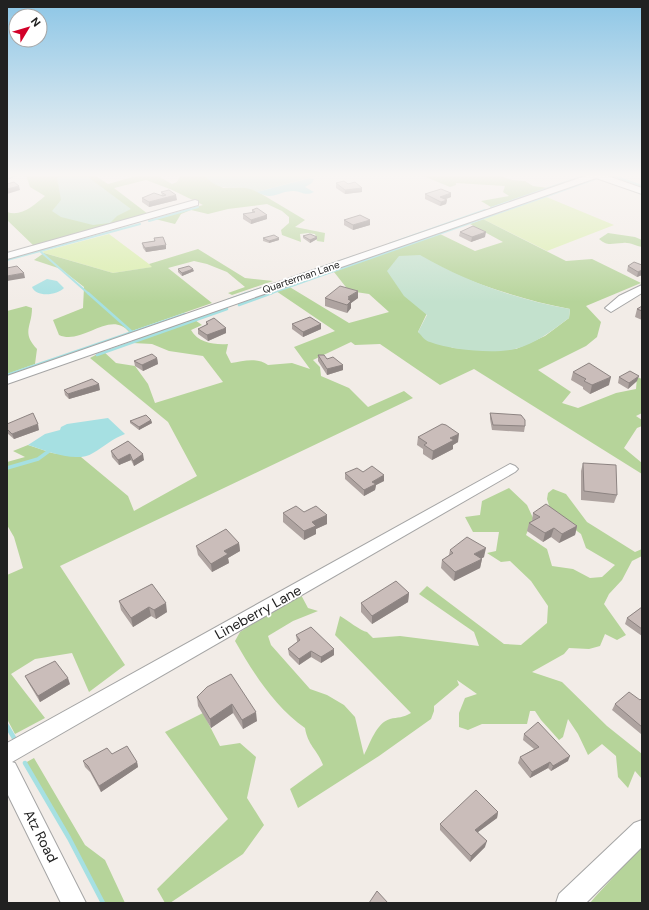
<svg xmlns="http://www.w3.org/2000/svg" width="649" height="910" font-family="'DM Sans',sans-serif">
<rect width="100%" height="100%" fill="#f2ece7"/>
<path fill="#d9eeab" d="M544 196 614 225 547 251 483 219Z
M109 234 153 267 113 273 41 252Z"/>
<path fill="#b6d49a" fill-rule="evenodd" d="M26 175H94L108 184 140 175H156L172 184 177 182 181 175H204L223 188 250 187 305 220 295 227 325 233 324 242 317 241 315 234 308 233 300 234 301 242 282 235 281 230 289 223V217L282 211 267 204 228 209 208 214 191 210 181 214 175 224 155 219 203 205 170 189 146 180 114 188 148 214 34 246 7 220V212C22 217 34 205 45 196L30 187Z
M421 175H497L512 180 525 181 533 186 548 188 491 207 481 201 509 196 503 192 505 186 456 183V185L450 187Z
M483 219 566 261 592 259 641 283 586 306 601 322 597 337 586 346 538 370 571 392 562 403 578 408 616 393 636 389 637 377 642 379V413L636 416 642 420V426L637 428 624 448 642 463V474L474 369 440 385 380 344 355 345 351 342 313 360 320 367 321 376 349 388 368 407 404 391 413 398 60 566 125 665 89 692 72 653 35 659 11 674 45 718 15 734 7 719V575L23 568 14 537 7 525V462L25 457 13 451 28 445 52 453 81 457 128 496 134 511 197 476 168 422 90 358 103 351 116 363 135 366 148 384 155 403 223 382 203 356 169 351 152 344 133 343 135 339 166 329 192 318 202 325 191 330C198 343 215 345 228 344L226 353 231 363C243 361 257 357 268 365L292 363 310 369 294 347 335 331 276 291 288 286 349 323 389 312 369 294 349 291 334 272 387 251 440 234 475 251 503 242 470 224ZM447 271C487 288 528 301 570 309L569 318 545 336 516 349 488 350 453 348 418 332Z
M608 233 635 237 642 240V247C636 246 629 242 623 243 612 243 608 247 599 239Z
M198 249 245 278 273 281 232 295 228 293 245 287 227 272 207 264 194 261 168 268 212 303 129 332C110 309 82 346 59 335L53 320 83 308 84 287 61 269 34 260 44 253 113 273 152 267 149 264Z
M26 306 32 308C32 327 21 332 37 349L35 364 7 374V311Z
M509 488 527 505 533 518 526 535 547 549 552 566 573 569 590 578 602 577 615 565 586 548 581 534 551 512 547 499 548 493 553 489 566 494 587 522 635 552 642 549V556L632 561 622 580 609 594 604 604 626 635 617 640 605 634 600 646 589 649 569 648 564 654 532 672 562 682 607 726 642 754V779L635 771 628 788 618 777 616 756 602 744 588 755 578 734 568 719 563 737 559 740 541 720 535 711H530L527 724H482L468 730 459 727V713L465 698 477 694 457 680 459 685 434 706V711L431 719 379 756 298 808 290 789 323 765C317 749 308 746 305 728 274 706 254 674 235 641L240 632 300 593 308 608 318 611 293 621 268 636 271 645 310 689 327 695 344 705 355 717 364 755C370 744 376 723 390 719 398 717 403 718 411 713L335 635 340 616C347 620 361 631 367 632L373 638 400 636 479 646 474 632 419 594 427 586 504 644 521 645 547 623 548 606 531 581 510 561 501 562 487 553 496 551 499 532H473L465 517 480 515 482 501Z
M203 713 220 746 240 743 256 757 247 798 264 825 243 854 170 903H165L157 889 228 819 165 732Z
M34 758 85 845 105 860 125 903H103L69 838 25 763Z
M642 846V903H590L595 897Z"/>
<path fill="#c3e1cd" d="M67 175 88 177 131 209 117 216 110 223 93 225 61 217 52 211 61 200 57 178Z
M204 175H316L312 177 257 192C238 181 222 197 204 175Z
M420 255C467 282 518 300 570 309L569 318C553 330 535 344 515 349 494 354 450 350 430 342 425 341 422 336 418 332L427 315 404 296 387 271 399 256Z"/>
<path fill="#a6e0e2" d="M310 178 314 179 312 183 305 187 314 192C304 197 301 190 292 191 277 192 273 201 257 192Z
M47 279 57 281 64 288C58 295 36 298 32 287Z
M108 418 125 434C112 439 105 446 93 453 76 464 45 450 28 445L45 434 60 430 61 427 67 424Z"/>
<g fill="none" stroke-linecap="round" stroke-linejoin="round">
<path stroke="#a6e0e2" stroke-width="2" d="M611 175 642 186
M491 208 586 175
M149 221 198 207
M389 244 485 210
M41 252 89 294
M7 260 140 224
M294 277 355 256
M244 294 268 286
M269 294 598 178"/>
<path stroke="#a6e0e2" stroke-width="2.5" d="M88 293 132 332
M228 300 247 293
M239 305 272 293
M97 355 227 309
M7 375 185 314"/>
<path stroke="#a6e0e2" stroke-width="3.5" d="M7 468 38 459 49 451"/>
<path stroke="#a6e0e2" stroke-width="4.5" d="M7 726 14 738
M25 763 69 838 103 903"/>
<g stroke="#a5a5a5" stroke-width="2">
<path id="minor" d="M7 175H15L7 179Z
M588 175H605L642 188V194L596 178 7 384V376Z
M195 200 198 201V205L7 259V253Z
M642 285V293L611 312 605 308 619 296Z
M510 464 515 466 518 469 515 472 12 762 15 763 86 903H61L7 793V743Z
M642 820V847L586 903H556L559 894 634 823Z"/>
</g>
<use href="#minor" fill="#fff" fill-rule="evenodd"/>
</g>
<path fill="#aea3a0" d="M336 183 348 184 362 188V192L345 194 336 188Z
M161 192 177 200 149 207 142 202V198L162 196Z
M425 194 451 197 446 199 447 200 446 204 440 206 425 199Z
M252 210 267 215V219L251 224 243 219V214L252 213Z
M344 220H370V225L353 230 344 225Z
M460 232 485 237 471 242 459 236Z
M303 236 317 237V239L310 243 303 238Z
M154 238 166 249 146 252 143 248 142 243 154 241Z
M263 238H279V240L269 243 263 241Z
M642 265V275L637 277 627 271 628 266Z
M178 269 194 271 182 276 178 272Z
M358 291V298L351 303V308L347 313 325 306V298Z
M642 306V320L635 317 637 309Z
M206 322 226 333 208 341 198 334V329L206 325Z
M292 324H321V329L303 337 292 329Z
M318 355 343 365V370L327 375 318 361Z
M157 358 158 364 143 371 135 366 134 361Z
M573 372 609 385 590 394 583 389V387L571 380Z
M619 377 637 381 628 389 618 383Z
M64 390H100L69 399 65 395Z
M490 413 525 426 524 432 492 430 490 419Z
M151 420 152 423 139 430 130 423V421Z
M7 424 39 430 14 439 7 433Z
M418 437 458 442 453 445V449L432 460 423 454V449L417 445Z
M128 441 144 460 134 466 131 460 119 465 112 457 111 451Z
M583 463 617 495 614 503 581 500V471Z
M363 472 384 481 376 485 375 490 364 496 345 479V473Z
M304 512 327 515V524L316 529V534L304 540 283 522V513Z
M533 513 577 526 575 535 559 543 551 537 543 542 527 531 529 523 532 521Z
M239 543 240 551 228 558 229 563 212 572 198 555 196 546Z
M450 550 484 557 481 559H482L480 568 454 581 441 568 442 560 449 555Z
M152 584 167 612 156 619 151 616 133 627 121 610 119 601Z
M409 593 408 602 372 624 361 612V603Z
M642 607V636L625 624 627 618Z
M296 635 334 655 321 663 311 657 299 665 289 655 288 649 297 642V641Z
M25 676 70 684 40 702 28 682Z
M207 687 257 721 243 729 233 713 211 728 198 706 197 697Z
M642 698V734H641L612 710 615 704 640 700Z
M524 734 568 761 551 771 548 768 530 778 518 763 520 757 534 749 523 740Z
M112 754 137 762 138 767 101 792 90 772 85 767 83 761Z
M498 812 497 818 478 832 485 847 470 862 440 830V824Z"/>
<path fill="#8d8482" d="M19 186 20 190 7 194V189Z
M362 188V192L345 194V190Z
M451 193V197L440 201V197Z
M176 195 177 200 149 207V202Z
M447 200 446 204 440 206 441 202Z
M267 215V219L251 224V220Z
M370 220V225L353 230V225Z
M486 232 485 237 471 242 472 237Z
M317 237V239L310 243V240Z
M279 238V240L269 243V241Z
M166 245V249L146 252 145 248Z
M193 269 194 271 182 276V273Z
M642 270V275L637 277 638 272Z
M24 273 25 278 7 281V276Z
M358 291V298L351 303V308L347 313 348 297Z
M321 324V329L303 337V332Z
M226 328V333L208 341 207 335Z
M157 358 158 364 143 371 142 365Z
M343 365V370L327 375V369Z
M639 376 637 381 628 389 629 383Z
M611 377 609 385 590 394 592 385Z
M99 384 100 390 69 399 68 394Z
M151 420 152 423 139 430V427Z
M38 424 39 430 14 439 12 434Z
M459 434 458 442 453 445V449L432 460 433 451 450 438Z
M130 454 131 460 119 465 118 460Z
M143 454 144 460 134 466 133 461Z
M384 475V481L376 485 375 490 364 496V490L372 482Z
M327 515V524L316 529V534L304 540V531L312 522Z
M577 526 575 535 559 543 562 534Z
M554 528 551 537 543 542 545 533Z
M239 543 240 551 228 558 229 563 212 572 211 564 224 551Z
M486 548 484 557 473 563 474 554Z
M482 559 480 568 454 581 455 572Z
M409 593 408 602 372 624V616Z
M166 603 167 612 156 619 154 610Z
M149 607 151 616 133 627 131 618Z
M334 649V655L321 663V657Z
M311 651V657L299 665V659Z
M68 678 70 684 40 702 38 696Z
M232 704 233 713 211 728 210 719Z
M256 712 257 721 243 729 242 720Z
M570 756 568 761 551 771 553 766Z
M137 762 138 767 101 792 99 786Z
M550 762 548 768 530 778 532 772Z
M498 812 497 818 474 835 475 830Z
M487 841 485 847 470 862 471 856Z"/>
<path fill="#cabdba" stroke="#8d8482" d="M344 181 348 184 355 182 362 188 345 190 336 183Z
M14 182 19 186 7 189V184Z
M441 189 451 193 440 197 447 200 441 202 425 194Z
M169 190 176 195 149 202 142 198 154 193 163 196 166 195 161 192Z
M257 208 267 215 251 220 243 214 255 212 252 210Z
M360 215 370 220 353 225 344 220Z
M473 226 486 232 472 237 460 232Z
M310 234 317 237 310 240 303 236Z
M274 235 279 238 269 241 263 238Z
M163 237 166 245 145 248 142 243 155 241 154 238Z
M634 262 642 265V270L638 272 628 266Z
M17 266 24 273 7 276V268Z
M189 266 193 269 182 273 178 269Z
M340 286 358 291 348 297 351 298 348 299 351 301 347 305 325 298Z
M642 306V311L637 309Z
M310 317 321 324 303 332 292 324Z
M214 318 226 328 207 335 198 329 208 324 206 322Z
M152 354 157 358 142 365 134 361Z
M318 355H324L327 359 333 357 343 365 327 369Z
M589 363 611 377 592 385 584 381 586 379 573 372Z
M630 371 639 376 629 383 619 377Z
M92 379 99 384 68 394 64 390Z
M33 413 38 424 12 434 7 429V424Z
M490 413 521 415 525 420V426L493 425Z
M146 415 151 420 139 427 130 421Z
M442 424 446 425 459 434 450 438 454 440 433 451 424 445 427 443 418 437Z
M128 441 143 454 133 461 130 454 118 460 111 451Z
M583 463 616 465 617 495 584 491Z
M372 466 384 475 372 482 376 484 364 490 345 473 357 468 363 472Z
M546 504 577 526 562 534 554 528 545 533 529 523 540 517 533 513Z
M296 506 304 512 316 506 327 515 312 522 316 526 304 531 283 513Z
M226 529 239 543 224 551 228 554 211 564 196 546Z
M467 537 486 548 474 554 482 559 455 572 442 560 453 553 450 550Z
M396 581 409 593 372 616 361 603Z
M152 584 166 603 154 610 149 607 131 618 119 601Z
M642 607V629L627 618Z
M311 627 334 649 321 657 311 651 299 659 288 649 300 640 296 635Z
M55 661 68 678 38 696 25 676Z
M231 674 256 712 242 720 232 704 210 719 197 697 207 687Z
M629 692 640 700 642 698V727L615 704Z
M538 722 570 756 553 766 550 762 532 772 520 757 539 747 524 734Z
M127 746 137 762 99 786 88 766 83 761 107 748 112 754Z
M476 790 498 812 475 830 487 841 471 856 440 824Z
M377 891 388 903H369Z"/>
<linearGradient id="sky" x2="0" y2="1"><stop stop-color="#8dc6e6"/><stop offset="0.58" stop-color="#f9f6f4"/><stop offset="1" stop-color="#f9f6f4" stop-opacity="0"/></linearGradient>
<rect width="649" height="302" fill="url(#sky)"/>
<g text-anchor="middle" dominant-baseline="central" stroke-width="3.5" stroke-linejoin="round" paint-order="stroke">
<g font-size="10" fill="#212121" stroke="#fff">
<text transform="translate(301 277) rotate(-19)">Quarterman Lane</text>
</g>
<g font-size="14" fill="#212121" stroke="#fff">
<text transform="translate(258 612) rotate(-29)">Lineberry Lane</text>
<text transform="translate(41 836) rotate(63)">Atz Road</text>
</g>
</g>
<rect width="649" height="910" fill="none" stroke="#212121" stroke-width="16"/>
<g transform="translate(28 28) rotate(52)"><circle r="19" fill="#ffffff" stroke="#a6a6a6"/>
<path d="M0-3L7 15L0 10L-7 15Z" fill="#d20029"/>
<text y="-6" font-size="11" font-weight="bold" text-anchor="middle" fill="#212121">N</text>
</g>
</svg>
